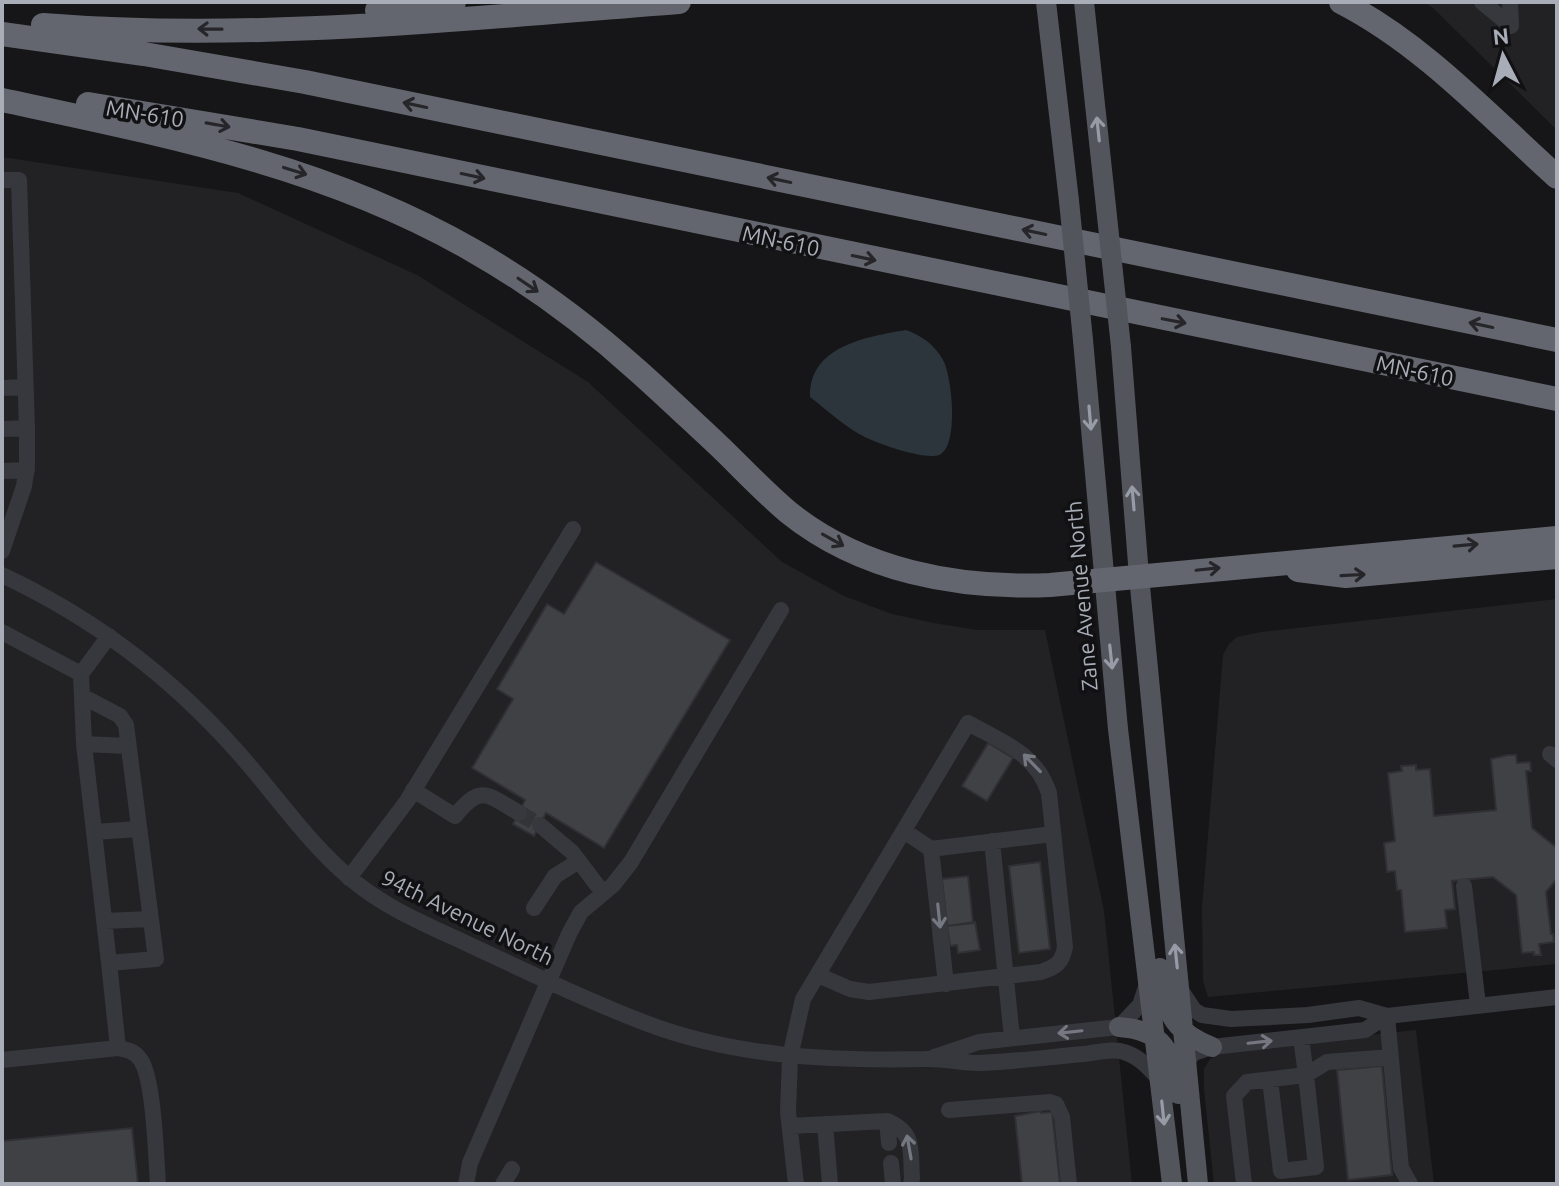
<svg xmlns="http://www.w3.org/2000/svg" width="1559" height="1186" font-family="Ubuntu,sans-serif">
<rect width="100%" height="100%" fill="#161618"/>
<path fill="#222225" d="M1424 2H1557V130L1433 8Z
M2 157 238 193 417 275 588 382 782 562 844 596 892 614 934 623 977 630H1045L1104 911 1132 1184H2Z
M1557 599V964L1208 997 1203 981 1202 908 1223 655 1229 644 1237 637 1261 632Z
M1416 1030 1434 1184H1214L1204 1090V1069L1210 1059 1227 1050Z"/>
<path fill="#2c353c" d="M906 330C922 336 934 344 943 360 952 376 959 443 941 454 929 462 879 444 865 437 846 428 827 410 810 397 809 346 866 337 906 330Z"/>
<path fill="#404145" stroke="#303034" stroke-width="2" d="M596 562 730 640 604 848 546 813 534 836 513 824 525 800 472 768 513 699 497 689 547 604 564 614Z
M988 743 1013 758 987 801 962 786Z
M1508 755H1516L1517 763 1530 762 1531 771H1526L1532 828 1557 848V879L1546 892 1551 934H1553L1554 942 1539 944 1541 955H1534V952L1522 953 1516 895 1493 877 1452 881 1455 909 1445 910 1447 928 1405 932 1401 890H1397L1395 871 1387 872 1384 843 1395 841 1388 773 1402 771 1401 766 1416 765V770L1430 769 1434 816 1496 810 1491 759Z
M1040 862 1050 949 1019 953 1009 866Z
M968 876 973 923 947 926 942 879Z
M975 922 980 950 958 953 957 945 950 946 947 926Z
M1382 1066 1392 1175 1348 1180 1337 1070Z
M1041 1111V1113L1052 1112 1060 1184H1022L1015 1116Z
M132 1128 138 1184H2V1141Z"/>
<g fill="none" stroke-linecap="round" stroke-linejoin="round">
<path stroke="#333438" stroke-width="16" stroke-dasharray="16 8" stroke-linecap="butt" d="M519 813 540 825"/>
<path stroke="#37383d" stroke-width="16" d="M1482 2 1511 26 1510 2
M2 180H19L27 428
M2 388 25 387
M2 429 27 428V466L24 486 2 551
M2 471 27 470
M2 575C92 617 169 675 235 749 273 791 307 842 350 878 386 909 430 926 472 946 528 972 585 1000 643 1022 733 1057 829 1061 925 1059 942 1058 960 1063 978 1063 1013 1062 1049 1057 1084 1054 1096 1053 1113 1048 1124 1052 1140 1057 1149 1068 1160 1080
M2 632 81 674
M82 696 120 716 126 725 156 959 109 963 84 744 81 674 109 636
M84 744 127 746
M1550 754 1557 760
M413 790 455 816C481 784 487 794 519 813
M540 825 572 852 603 893
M904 831 931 849 1053 834
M94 832 138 829
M992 841 1012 1038
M931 849 946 984
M349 878 407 801 573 529
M1464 886 1478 1005
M534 908 555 876 579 861
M104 921 150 919
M109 963 118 1048
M1180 989 1194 1010 1202 1015 1231 1019 1308 1015 1359 1008 1387 1016 1557 997
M1387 1016 1401 1168 1410 1184
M934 1057 979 1042 1119 1027 1140 1005 1147 984
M2 1060 118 1048C128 1050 134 1051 140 1059 154 1077 156 1157 158 1184
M1187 1061 1194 1053 1212 1047 1365 1030 1387 1016
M1270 1080 1281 1171 1316 1167 1306 1075 1327 1062 1390 1057
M949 1110 1050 1102 1056 1104 1062 1117 1069 1184
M887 1121 889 1143
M825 1124 830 1184
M790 1126 887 1121C916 1133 910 1151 912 1178L911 1184
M891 1163 893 1184
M466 1184 470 1163 569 934 581 912 613 885 631 862 781 610
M503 1184 512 1169
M796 1184 788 1112 790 1057 803 999 968 723C1002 742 1036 753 1049 793L1065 947C1062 963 1056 967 1041 972L869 992 850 989 818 975
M1244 1184 1234 1096 1247 1082 1306 1075 1301 1038"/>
<path stroke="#53555c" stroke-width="20" d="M1046 2 1069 201
M1084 2 1106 207
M1083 340 1118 729 1172 1184
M1121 347 1139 576 1198 1184
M1160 968C1166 1010 1169 1030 1212 1047
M1119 1027C1164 1030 1173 1052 1178 1094"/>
<path stroke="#63666e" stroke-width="24" d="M1341 2C1423 44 1489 116 1557 177
M377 10 454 2
M43 25C255 42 468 18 679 2
M2 34 144 54 305 82 1557 340
M2 100C165 135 326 166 472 250 532 284 587 325 638 371 665 395 691 420 718 445 741 467 763 491 788 512 861 571 958 589 1050 585L1557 538
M88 104 298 139 1557 399
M1298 570 1346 576 1557 557"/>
<path stroke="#53555c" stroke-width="20" d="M1069 201 1083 340
M1106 207 1121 347"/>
</g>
<defs><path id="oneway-shaft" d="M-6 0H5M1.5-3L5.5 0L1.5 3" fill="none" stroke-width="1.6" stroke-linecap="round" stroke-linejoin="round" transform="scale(2)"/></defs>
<g stroke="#26262a">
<use href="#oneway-shaft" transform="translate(210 29) rotate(-179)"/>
<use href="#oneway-shaft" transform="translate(415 105) rotate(-168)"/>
<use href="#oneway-shaft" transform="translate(218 125) rotate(10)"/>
<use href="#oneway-shaft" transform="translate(295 171) rotate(17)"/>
<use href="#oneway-shaft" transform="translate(473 176) rotate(12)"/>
<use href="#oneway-shaft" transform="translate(779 180) rotate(-168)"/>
<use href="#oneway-shaft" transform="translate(1034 232) rotate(-168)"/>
<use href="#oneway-shaft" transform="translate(864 258) rotate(12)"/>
<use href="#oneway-shaft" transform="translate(528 285) rotate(34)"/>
<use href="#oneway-shaft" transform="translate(1174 321) rotate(11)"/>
<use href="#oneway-shaft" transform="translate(1481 325) rotate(-168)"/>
<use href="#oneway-shaft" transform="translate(833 540) rotate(29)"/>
<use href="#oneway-shaft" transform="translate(1466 545) rotate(-5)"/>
<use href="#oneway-shaft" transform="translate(1208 569) rotate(-6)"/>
<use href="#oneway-shaft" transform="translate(1353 575) rotate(-3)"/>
</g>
<g stroke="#979ba6">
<use href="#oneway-shaft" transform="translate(1098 129) rotate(-96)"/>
<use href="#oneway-shaft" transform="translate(1090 418) rotate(85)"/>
<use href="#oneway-shaft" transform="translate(1133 498) rotate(-95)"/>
<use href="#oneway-shaft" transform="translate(1111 657) rotate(84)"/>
<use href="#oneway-shaft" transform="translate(1176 956) rotate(-96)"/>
<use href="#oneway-shaft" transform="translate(1163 1113) rotate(84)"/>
</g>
<g stroke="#757881">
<use href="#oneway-shaft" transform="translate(1032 763) rotate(-134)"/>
<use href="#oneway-shaft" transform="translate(939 916) rotate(84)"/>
<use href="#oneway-shaft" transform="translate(1070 1032) rotate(174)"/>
<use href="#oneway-shaft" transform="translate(1260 1042) rotate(-6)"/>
<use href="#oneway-shaft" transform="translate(909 1147) rotate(-100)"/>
</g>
<g text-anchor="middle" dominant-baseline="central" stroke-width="7" stroke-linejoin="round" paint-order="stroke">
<g font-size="22" fill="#a8adb8" stroke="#111113">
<text transform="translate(145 113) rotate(9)">MN-610</text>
<text transform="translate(781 240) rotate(12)">MN-610</text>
<text transform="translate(1415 370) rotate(12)">MN-610</text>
<text transform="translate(1081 596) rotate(-95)">Zane Avenue North</text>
<text transform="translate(468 917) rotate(26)">94th Avenue North</text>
</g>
</g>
<rect width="1559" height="1186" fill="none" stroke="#a8adb8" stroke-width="8"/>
<g transform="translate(1503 56) rotate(354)" stroke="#111113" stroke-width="6" paint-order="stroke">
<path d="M0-6L14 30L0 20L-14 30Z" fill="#a8adb8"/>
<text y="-12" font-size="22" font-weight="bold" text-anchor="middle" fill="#a8adb8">N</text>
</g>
</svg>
